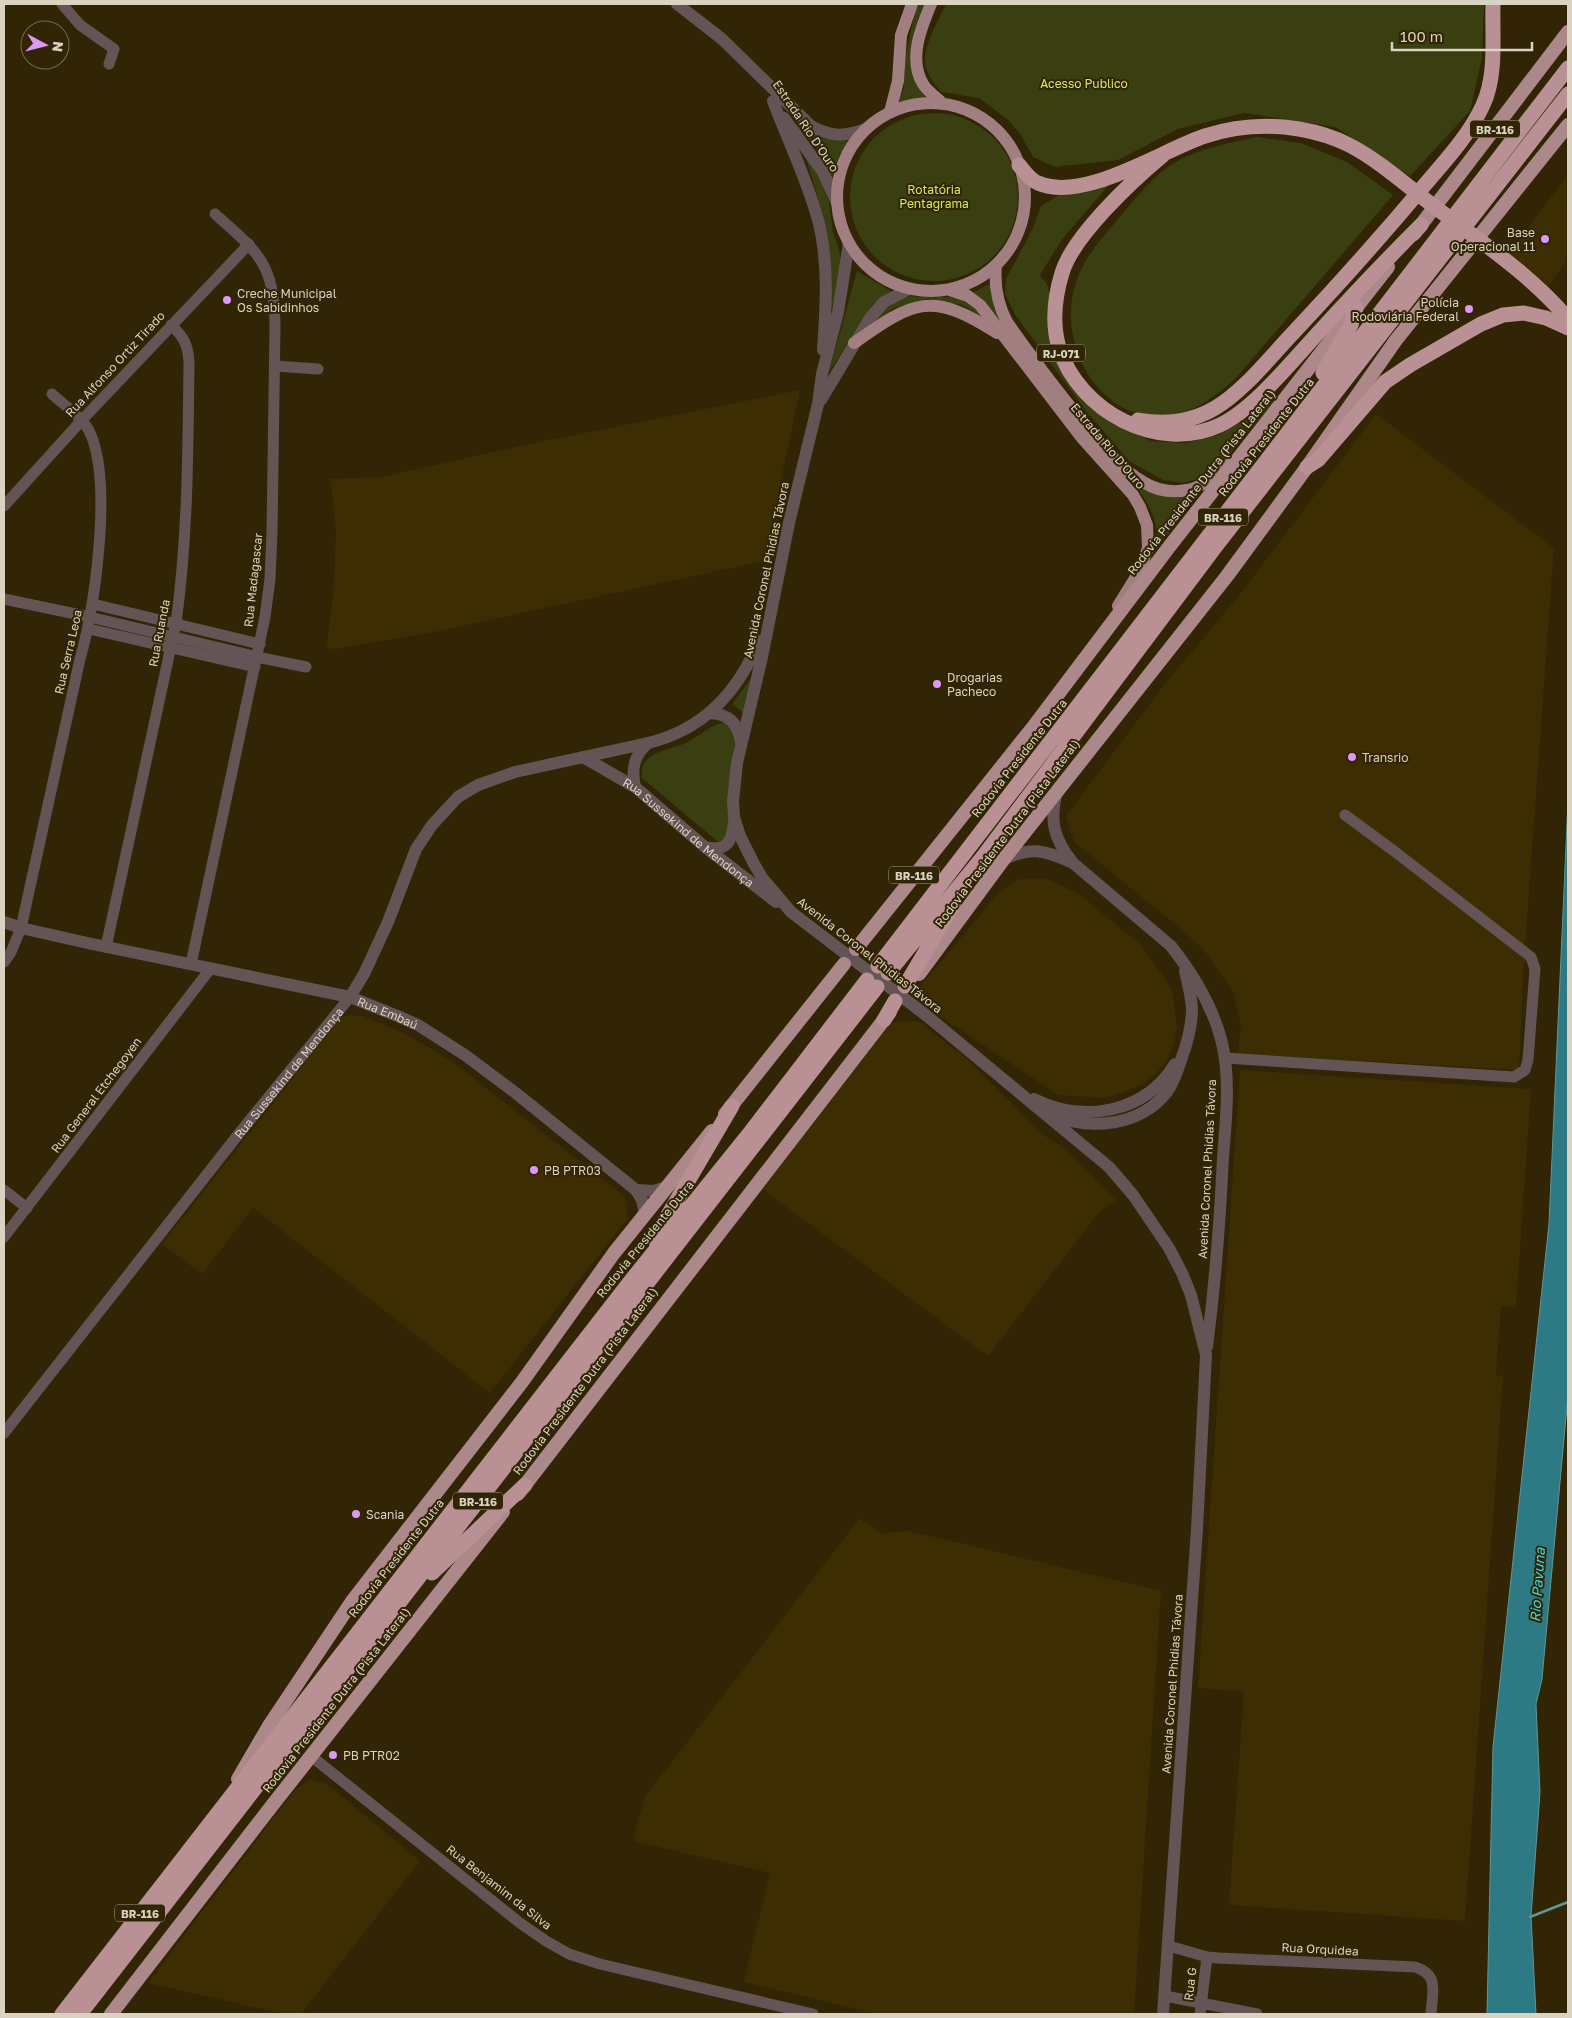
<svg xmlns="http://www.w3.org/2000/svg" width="1572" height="2018" font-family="'Golos Text',sans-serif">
<rect width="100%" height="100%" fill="#312505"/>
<path fill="#3d2d03" d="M1568 175V248L1565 262 1547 289 1508 254Z
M800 390 764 561 434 632 333 649 327 648 334 581 336 531 330 479 382 477 529 444Z
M1376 414 1554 548 1524 960 1519 1070 1238 1054 1241 1024 1233 990 1203 949 1181 929 1074 842 1066 816 1167 681 1238 597Z
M1020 879H1047L1078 893 1142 946 1172 989 1177 1028 1174 1044 1167 1061 1155 1075 1143 1084 1128 1091 1104 1098 1058 1095 911 997 1001 890Z
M351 1015 363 1016 406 1034 450 1060 623 1195 626 1199 628 1218 490 1393 253 1208 202 1274 162 1244 334 1026 341 1018Z
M918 1021 967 1059 1045 1136 1061 1146 1117 1200 1100 1211 988 1356 762 1189 892 1022Z
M1240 1070 1531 1089 1516 1307 1501 1306 1496 1375 1503 1376 1465 1921 1229 1905 1244 1692 1198 1688Z
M860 1518 880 1533 909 1531 1161 1591 1134 2014H878L744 1982 770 1873 633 1841 644 1798Z
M310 1779 327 1784 420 1861 301 2014H285L148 1983 294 1791Z"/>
<path fill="#393f11" d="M920 4H925C914 26 906 59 916 83 918 88 923 94 927 99L912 100 897 106 904 88 905 59 915 11Z
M946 4H1484L1482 58 1470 111 1410 176 1335 127 1244 113 1178 129 1118 160 1055 167 1033 157 1021 135 1008 120 979 98 941 92C935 85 929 77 926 68 920 52 939 19 946 4Z
M850 197a84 84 0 1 1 168 0a84 84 0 1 1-168 0Z
M792 122 822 138 850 141 840 154 830 179 816 147Z
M1257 137 1301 143 1347 162 1393 195 1235 379C1218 394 1200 409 1177 414 1106 430 1058 352 1074 289 1081 261 1100 240 1118 219 1135 199 1152 176 1174 163 1200 148 1229 143 1257 137Z
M805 155 823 183 829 202 833 232 839 249 842 270 831 311 823 214Z
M1109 185 1063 238 1040 275 1047 284 1050 296 1051 340 1091 407 1111 423 1151 441 1185 443 1218 435 1247 419 1276 399 1225 460 1203 477 1184 483 1163 480 1129 461 1086 411 1016 316 1005 294 1006 279 1032 230 1041 206 1059 195Z
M857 271 891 291 872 306 829 372Z
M991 283 1005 329 986 304 974 292Z
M910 296C929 298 961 293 976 305 982 310 987 318 992 324L962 305 928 299 894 308 875 322C883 305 892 301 910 296Z
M1135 485C1161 497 1170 499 1199 494L1157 548C1157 517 1152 510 1135 485Z
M753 676 745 714 732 704Z
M723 723 732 726 736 730 730 798 729 836 718 842 642 778C642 773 641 768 644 763 654 749 676 749 689 741 702 734 709 726 723 723Z"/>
<path fill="#2e7a84" stroke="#629596" d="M1568 801V1395L1542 1679 1536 1704 1540 1792 1531 1916 1536 2014H1487L1493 1747 1549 1224Z"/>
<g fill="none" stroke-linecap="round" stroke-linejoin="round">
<path stroke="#629596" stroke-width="2.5" d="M1530 1917 1568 1902"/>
<g stroke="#645455" stroke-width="11">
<path d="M62 4 80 25 114 49 109 64"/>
<path d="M275 361V366L318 369"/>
<path d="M4 506 81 421 249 244"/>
<path d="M4 599 90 617 257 657 306 667"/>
<path d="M93 604 260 644"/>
<path d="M89 629 255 667"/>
<path d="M106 947 176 623C188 536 188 449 189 362 188 345 184 337 171 325"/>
<path d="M4 962 11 952 21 928 80 659C95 606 112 486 91 435 85 419 65 406 52 394"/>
<path d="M191 964 265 617 270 579 272 533 275 326C274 263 259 253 215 214"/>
<path d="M1225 1058 1514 1077 1525 1070 1528 1060 1535 969 1531 957 1394 851 1345 815"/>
<path d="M4 1190 27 1208"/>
<path d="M4 1237 211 968"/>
<path id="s1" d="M4 1433 241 1131 350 997"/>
<path d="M311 1756 520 1923 546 1941 569 1954 600 1964 813 2014"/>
<path d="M1169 1946 1207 1957 1219 1958 1415 1967C1440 1975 1432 1993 1431 2014"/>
<path d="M1165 1996 1257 2014"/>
<path d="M1200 2014 1207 1957"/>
</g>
<g stroke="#645455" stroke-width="12">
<path d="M677 4 722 39 811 126C832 137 843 137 866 129"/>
<path d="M773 101C788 141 807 179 818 220 829 262 826 307 823 350"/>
<path d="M784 118 823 172 837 203"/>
<path d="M849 243 838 312 822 374 818 404 789 523 762 657 737 763 733 801 734 817 740 836 754 864 763 879 791 912 927 1016 1109 1167 1133 1195 1169 1248 1182 1273 1191 1295 1206 1355 1197 1529 1163 2014"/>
<path d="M821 400 870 318 884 302 909 289"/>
<path d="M709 713C729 714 738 723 741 742"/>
<path id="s2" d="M583 757 635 787 705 847 776 902"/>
<path d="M635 787C631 769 634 755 648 743"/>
<path d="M1057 791C1049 822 1054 839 1073 863L1171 946C1193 974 1212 1005 1221 1039 1231 1077 1226 1119 1223 1157 1220 1221 1215 1284 1207 1347"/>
<path d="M705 847C727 852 732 842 734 822"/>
<path d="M1003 860C1030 846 1044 850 1071 862"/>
<path id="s3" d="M4 922 21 928 92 944 350 997 400 1017 418 1025 465 1055 517 1094 636 1190 642 1200 645 1214"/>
<path d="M350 997 364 974 388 922 416 849 432 825 458 797 478 785 515 772 648 743C703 730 738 692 759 641"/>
<path d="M1034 1099C1084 1124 1145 1113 1175 1064"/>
<path d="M1052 1115C1091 1131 1140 1126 1167 1092 1175 1081 1178 1069 1182 1057 1188 1041 1192 1025 1192 1008 1191 996 1188 983 1185 971"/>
<path d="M636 1190 654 1191 666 1187"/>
</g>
<path stroke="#a17f81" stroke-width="12" d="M931 4C921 28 908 59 923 84 927 91 936 97 942 103
M837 197a94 94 0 1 1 188 0a94 94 0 1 1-188 0Z
M890 112 898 81 901 35 912 4
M996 265C994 286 997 303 1007 322 1030 355 1055 388 1081 420 1099 442 1118 467 1143 482 1156 490 1172 493 1187 490 1204 487 1219 472 1232 462
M950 290 968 296 980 305 1082 438 1133 495 1140 507 1147 525 1148 548 1139 572 1118 606
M854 343C914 300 932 291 997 333"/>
<path stroke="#ad888a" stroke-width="14" d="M1414 234 1568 32
M856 949 1034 726 1169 547 1388 267
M919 974 1003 860 1227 576 1307 467 1396 340 1568 125
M725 1114 844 964
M518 1494 890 1012
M238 1779 269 1726 353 1600 522 1382 614 1253 712 1131
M111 2014 274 1803 503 1512"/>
<path stroke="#b99093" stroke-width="15" d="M1162 156C1132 181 1073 236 1062 273 1055 296 1052 324 1059 348 1079 411 1158 454 1220 425 1254 409 1293 360 1319 332 1352 296 1386 260 1421 225
M1019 165C1025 172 1030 180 1038 183 1084 203 1162 150 1205 136 1236 126 1268 124 1299 129 1316 132 1334 137 1349 145 1380 161 1407 186 1435 207 1481 242 1531 275 1568 319
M1323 373 1351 325 1356 308
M1138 420C1164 425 1192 422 1215 408 1243 392 1271 356 1294 332 1338 285 1381 237 1423 187 1444 162 1469 136 1483 105 1497 75 1492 36 1493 4
M1307 467 1318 460 1385 382 1410 365 1481 324 1503 315 1524 313 1546 318 1568 328
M878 966 1568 68
M888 973 982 858 1216 546 1568 94
M905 986 953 905
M884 1020 895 1001
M654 1239 732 1106
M432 1573 525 1485
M62 2014 629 1283 749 1134 867 980
M80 2014 877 987"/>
</g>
<g fill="#db99f5" stroke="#312505" stroke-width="2">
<circle cx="1545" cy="239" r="5"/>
<circle cx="227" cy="300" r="5"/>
<circle cx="1469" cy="309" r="5"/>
<circle cx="937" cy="684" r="5"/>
<circle cx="1352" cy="757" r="5"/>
<circle cx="534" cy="1170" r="5"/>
<circle cx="356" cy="1514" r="5"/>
<circle cx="333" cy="1755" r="5"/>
</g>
<g text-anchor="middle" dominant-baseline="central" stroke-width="4" stroke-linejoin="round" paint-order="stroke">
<g fill="#312505" stroke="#a79f89" stroke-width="1">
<rect x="1470" y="120.5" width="50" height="17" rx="4"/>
<rect x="1037" y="344.5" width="48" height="17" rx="4"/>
<rect x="1198" y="508.5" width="50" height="17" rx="4"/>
<rect x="889" y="866.5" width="50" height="17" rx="4"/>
<rect x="453" y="1492.5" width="50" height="17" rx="4"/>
<rect x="115" y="1904.5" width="50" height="17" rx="4"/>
</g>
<g font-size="11" font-weight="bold" fill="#dad3c1">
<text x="1495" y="129">BR-116</text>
<text x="1061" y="353">RJ-071</text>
<text x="1223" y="517">BR-116</text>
<text x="914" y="875">BR-116</text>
<text x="478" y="1501">BR-116</text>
<text x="140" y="1913">BR-116</text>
</g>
<g font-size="12" fill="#d5e766" stroke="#312505">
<text x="1084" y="83">Acesso Publico</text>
<text x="934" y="189">Rotatória<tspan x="934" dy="14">Pentagrama</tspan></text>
</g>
<g font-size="12" fill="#dad3c1" stroke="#312505">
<text transform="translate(806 126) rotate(56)">Estrada Rio D'Ouro</text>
<text transform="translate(115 364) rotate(-47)">Rua Alfonso Ortiz Tirado</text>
<text transform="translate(1266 437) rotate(-52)">Rodovia Presidente Dutra</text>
<text transform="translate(1108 446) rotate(50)">Estrada Rio D'Ouro</text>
<text transform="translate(1201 482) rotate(-52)">Rodovia Presidente Dutra (Pista Lateral)</text>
<text transform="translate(766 570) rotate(-78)">Avenida Coronel Phidias Távora</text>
<text transform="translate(253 580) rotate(-84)">Rua Madagascar</text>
<text transform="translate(159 633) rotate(-79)">Rua Ruanda</text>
<text transform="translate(68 652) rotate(-77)">Rua Serra Leoa</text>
<text transform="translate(1019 758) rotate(-52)">Rodovia Presidente Dutra</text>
<text stroke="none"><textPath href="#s2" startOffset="130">Rua Sussekind de Mendonça</textPath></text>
<text transform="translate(1007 833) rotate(-53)">Rodovia Presidente Dutra (Pista Lateral)</text>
<text transform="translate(870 955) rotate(38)">Avenida Coronel Phidias Távora</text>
<text stroke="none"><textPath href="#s3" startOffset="395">Rua Embaú</textPath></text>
<text stroke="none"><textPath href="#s1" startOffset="459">Rua Sussekind de Mendonça</textPath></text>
<text transform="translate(96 1095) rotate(-53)">Rua General Etchegoyen</text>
<text transform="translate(1207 1169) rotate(-87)">Avenida Coronel Phidias Távora</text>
<text transform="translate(645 1239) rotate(-51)">Rodovia Presidente Dutra</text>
<text transform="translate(585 1381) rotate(-53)">Rodovia Presidente Dutra (Pista Lateral)</text>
<text transform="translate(396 1558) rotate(-52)">Rodovia Presidente Dutra</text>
<text transform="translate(1172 1684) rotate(-86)">Avenida Coronel Phidias Távora</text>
<text transform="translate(336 1700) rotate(-52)">Rodovia Presidente Dutra (Pista Lateral)</text>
<text transform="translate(499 1887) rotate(38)">Rua Benjamim da Silva</text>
<text transform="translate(1320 1949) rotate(3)">Rua Orquidea</text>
<text transform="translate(1190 1984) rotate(-83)">Rua G</text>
</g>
<g font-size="12" fill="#dad3c1" stroke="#312505" text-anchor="start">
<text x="1535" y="232" text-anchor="end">Base<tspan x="1535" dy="14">Operacional 11</tspan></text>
<text x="237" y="293">Creche Municipal<tspan x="237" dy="14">Os Sabidinhos</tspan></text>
<text x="1459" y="302" text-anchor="end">Polícia<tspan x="1459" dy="14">Rodoviária Federal</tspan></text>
<text x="947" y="677">Drogarias<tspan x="947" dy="14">Pacheco</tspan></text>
<text x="1362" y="757">Transrio</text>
<text x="544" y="1170">PB PTR03</text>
<text x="366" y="1514">Scania</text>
<text x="343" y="1755">PB PTR02</text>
</g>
<g font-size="14" font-style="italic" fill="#42d7ea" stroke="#312505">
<text transform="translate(1537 1585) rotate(-86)">Rio Pavuna</text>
</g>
</g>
<rect width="1572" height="2018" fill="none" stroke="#dad3c1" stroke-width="10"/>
<g transform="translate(45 45) rotate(97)"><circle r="24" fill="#312505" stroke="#756b50"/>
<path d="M0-4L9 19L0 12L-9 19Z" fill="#db99f5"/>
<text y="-8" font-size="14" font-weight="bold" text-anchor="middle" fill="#dad3c1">N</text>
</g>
<path d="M1392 42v8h140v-8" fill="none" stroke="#dad3c1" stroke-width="2.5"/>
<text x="1400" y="42" font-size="15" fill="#dad3c1" stroke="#312505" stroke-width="4" paint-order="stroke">100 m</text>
</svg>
